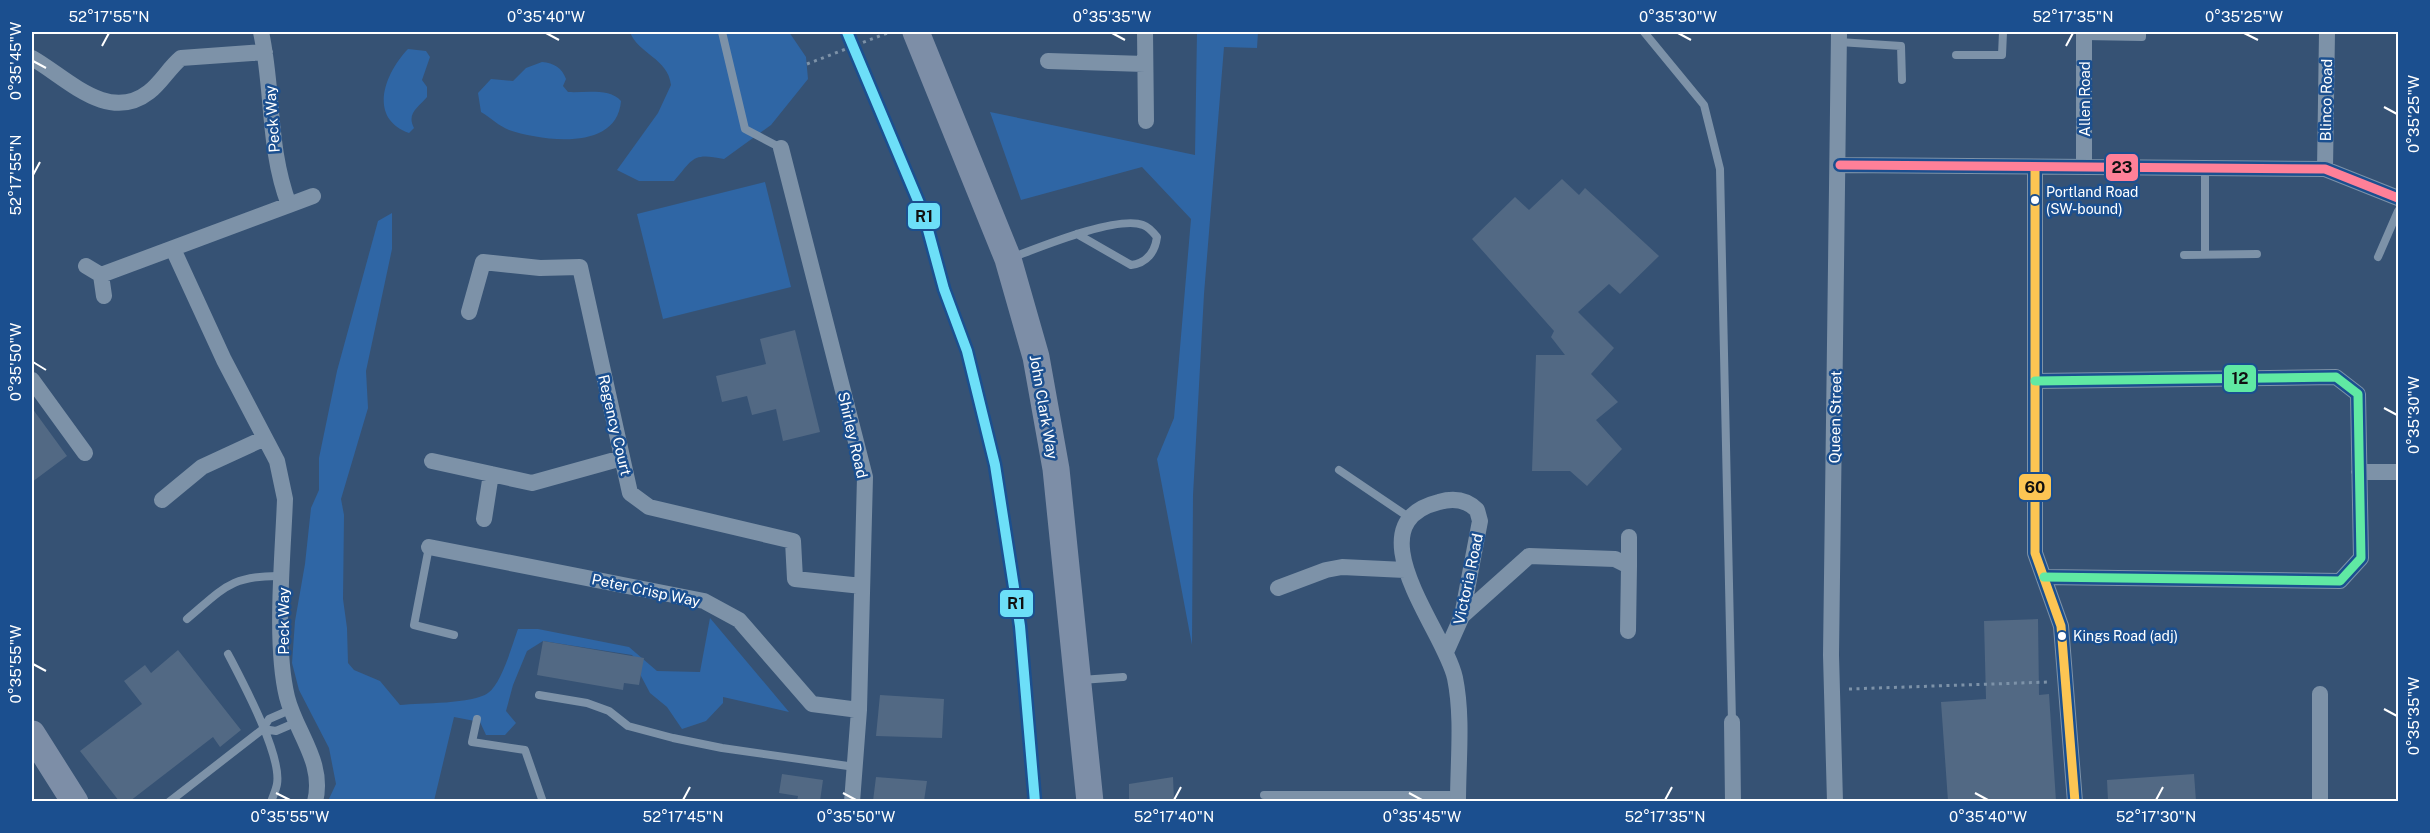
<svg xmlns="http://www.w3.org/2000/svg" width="2430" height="833" font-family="'Public Sans',sans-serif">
<rect width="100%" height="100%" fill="#365274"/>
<path fill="#2f66a5" d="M630 32H789L806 57 808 79 771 125 724 159C692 152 693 159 674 181H639L617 170 658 113 671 85C668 58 638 54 630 32Z
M1197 32H1258L1257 48 1224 47 1204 294 1193 495 1192 645 1157 459 1174 418 1191 219 1142 167 1021 200 990 112 1195 155Z
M408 49 426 51 430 57 422 80 427 87V97C419 107 406 113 414 128L409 133C367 118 385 73 408 49Z
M542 62C554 63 562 68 566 79L563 86 568 92C585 93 610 88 621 101 617 152 542 141 509 130 499 126 491 118 481 112L478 93 491 79 513 81 526 68Z
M765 182 791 287 663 319 637 214Z
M392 213V249L366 371 368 408 341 499 344 515 343 599 347 628 348 663 354 670 380 681 400 705C421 703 473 704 488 693 502 683 512 645 518 629H538L629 647 657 671 700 672 710 618 789 712 723 697V703L706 721 682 729 667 707 650 693 641 676 638 662 632 655 543 641 527 651 513 685 506 711 516 723 505 735H486L480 722 454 717 434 801H328L336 784 329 748 299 690 292 663 295 621 305 564 311 508 319 490V458L337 371 378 221Z"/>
<path fill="#526984" d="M1562 179 1579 195 1585 188 1659 256 1620 294 1609 284 1578 312 1614 348 1591 374 1618 402 1596 420 1622 449 1587 486 1570 471H1532L1536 355H1565L1551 337 1554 331 1472 239 1515 197 1529 210Z
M795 330 820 432 783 441 776 409 752 415 747 396 722 402 716 376 766 364 760 339Z
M32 408 67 456 32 482Z
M2038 619 2039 695 2049 694 2056 801H1948L1941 702 1986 699 1984 621Z
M543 641 644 658 639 685 624 683 623 690 537 675Z
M178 650 241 730 220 747 213 737 130 801H119L80 751 142 704 124 681 145 665 151 673Z
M880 695 944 699 942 738 876 736Z
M782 774 823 780 820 801H797L798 796 779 793Z
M2194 774 2196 801H2108L2107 780Z
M876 777 927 781 924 801H873Z
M1173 777 1174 801H1129V784Z"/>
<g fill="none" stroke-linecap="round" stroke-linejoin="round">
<path stroke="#7d92a8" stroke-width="3" stroke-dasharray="3 4.5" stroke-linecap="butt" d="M807 64 890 32
M1849 689 2049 682"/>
<path stroke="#7d92a8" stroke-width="8" d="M722 32 745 129 781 148
M1644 32 1704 105 1720 169 1732 722
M2084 36 2142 37V32
M1839 42 1901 46 1902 80
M1956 55H2002L2003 32
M2205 168V254
M2184 255 2257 254
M2378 257 2398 211
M1011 258C1038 248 1117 215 1143 225 1149 227 1153 232 1157 237 1155 252 1147 263 1131 265L1077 234
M1339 470 1410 518
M429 547 414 625 454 635
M187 619C224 588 231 575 282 576
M228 654C242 681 282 755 277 784 276 790 273 796 271 802
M1081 680 1123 677
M539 695 587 703 609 711 628 726 673 738 722 748 855 767
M477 719 472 742 525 750 543 802
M263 729 276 731 297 722
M1264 795H1458
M169 802 263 729 269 719 292 709"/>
<path stroke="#7d92a8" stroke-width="16" d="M1145 32 1146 121
M32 58C66 77 108 124 149 92 161 83 169 68 181 58L265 52
M1048 61 1145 64
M781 148 865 477 859 710 852 802
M1840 165 2325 169 2398 198
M2035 167V553L2061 626 2075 802
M2084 167V32
M2325 169 2327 32
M289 205 313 196
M173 249 224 360 277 461 285 499C283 556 274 643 287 697 296 733 325 762 315 802
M86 266 101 275 104 296
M101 275 289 205C267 146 274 92 261 32
M469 312 483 262 540 268 580 267 630 493 649 507 793 541 795 579 862 586
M32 380 85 453
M2035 381 2336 377 2358 394 2361 558 2340 581 2044 577
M432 461 532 483 622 458
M2359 472H2398
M162 500 202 467 265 438
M484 519 491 474
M429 547 704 601 739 620 812 704 859 710
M1629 566V537
M1278 588 1326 570 1342 567 1405 570
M1462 616 1529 556 1615 559 1629 566 1628 631
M1446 652 1462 616 1480 521 1477 510C1466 499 1453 498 1439 502 1351 524 1445 631 1455 678 1463 717 1458 761 1458 802
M1732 722 1733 802
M1835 802 1831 655 1839 32
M2320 802V694"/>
<path stroke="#7d8ea7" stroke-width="27" d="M916 32 1008 259 1036 357 1056 469 1090 802
M32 734 75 802"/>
<g stroke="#1b4f8f" stroke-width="14">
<path id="bus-1" d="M2035 167V553L2061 626 2075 802"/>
</g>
<g stroke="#1b4f8f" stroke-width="14">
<path id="bus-2" d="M1840 165 2325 169 2398 198"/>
</g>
<g stroke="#1b4f8f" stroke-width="14">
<path id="bus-3" d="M2035 381 2336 377 2358 394 2361 558 2340 581 2044 577"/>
</g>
<use href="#bus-1" stroke="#fcc553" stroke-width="9"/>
<use href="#bus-2" stroke="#ff8098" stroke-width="9"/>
<use href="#bus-3" stroke="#60e9a3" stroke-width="9"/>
<g stroke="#1b4f8f" stroke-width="15">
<path id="rail-1" d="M847 32 924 215 944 289 967 351 995 465 1020 626 1035 802"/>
</g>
<use href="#rail-1" stroke="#6ddff8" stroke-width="10"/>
</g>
<path fill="none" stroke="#fff" stroke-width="2" d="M546 33 559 40M1112 33 1125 40M1678 33 1691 40M2244 33 2258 40M102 46 109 33M2066 46 2073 33M33 61 46 68M2384 107 2397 114M33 175 40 162M33 362 46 370M2384 408 2397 415M33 664 46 671M2384 709 2397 716M276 793 290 800M843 793 856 800M1409 793 1422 800M1975 793 1988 800M683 800 690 787M1174 800 1181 787M1665 800 1672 787M2156 800 2163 787"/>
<g fill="#fff" stroke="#1b4f8f" stroke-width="2">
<circle cx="2035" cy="200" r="5"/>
<circle cx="2062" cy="636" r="5"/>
</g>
<g text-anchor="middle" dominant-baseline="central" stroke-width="5" stroke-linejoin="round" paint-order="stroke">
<g font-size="14" fill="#fff" stroke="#1b4f8f" text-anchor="start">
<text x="2046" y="192">Portland Road<tspan x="2046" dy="17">(SW-bound)</tspan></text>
<text x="2073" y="636">Kings Road (adj)</text>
</g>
<g font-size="15" fill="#fff" stroke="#1b4f8f">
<text transform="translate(2084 99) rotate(-90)">Allen Road</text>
<text transform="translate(2326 100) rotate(-89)">Blinco Road</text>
<text transform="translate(272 119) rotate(-94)">Peck Way</text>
<text transform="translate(1044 407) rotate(80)">John Clark Way</text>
<text transform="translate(1835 417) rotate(-89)">Queen Street</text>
<text transform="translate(615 425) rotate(77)">Regency Court</text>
<text transform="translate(853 435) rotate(77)">Shirley Road</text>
<text transform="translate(1468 579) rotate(-78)">Victoria Road</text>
<text transform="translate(646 590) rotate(12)">Peter Crisp Way</text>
<text transform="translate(283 621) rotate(-90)">Peck Way</text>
</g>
</g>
<g stroke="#1b4f8f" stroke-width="2">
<rect x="2105" y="153" width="34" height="29" rx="6" fill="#ff8098"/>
<rect x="907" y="202" width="34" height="28" rx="6" fill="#6ddff8"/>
<rect x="2223" y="364" width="34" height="29" rx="6" fill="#60e9a3"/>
<rect x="2018" y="473" width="34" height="28" rx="6" fill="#fcc553"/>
<rect x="999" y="589" width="35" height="29" rx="6" fill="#6ddff8"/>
</g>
<g font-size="16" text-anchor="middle" font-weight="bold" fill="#111">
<text x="2122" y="173">23</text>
<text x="924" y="222">R1</text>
<text x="2240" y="384">12</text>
<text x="2035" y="493">60</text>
<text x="1016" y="609">R1</text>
</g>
<rect width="2430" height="833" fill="none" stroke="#1b4f8f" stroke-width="66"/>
<rect x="33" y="33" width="2364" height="767" fill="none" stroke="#fff" stroke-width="2"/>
<g font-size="15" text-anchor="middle" fill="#fff">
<text x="109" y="22">52°17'55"N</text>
<text x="546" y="22">0°35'40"W</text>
<text x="1112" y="22">0°35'35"W</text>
<text x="1678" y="22">0°35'30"W</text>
<text x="2073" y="22">52°17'35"N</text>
<text x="2244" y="22">0°35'25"W</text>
<text transform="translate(16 61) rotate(-90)" y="5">0°35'45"W</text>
<text transform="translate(2414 114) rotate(-90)" y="5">0°35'25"W</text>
<text transform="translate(16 175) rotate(-90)" y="5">52°17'55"N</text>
<text transform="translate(16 362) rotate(-90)" y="5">0°35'50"W</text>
<text transform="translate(2414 415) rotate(-90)" y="5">0°35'30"W</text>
<text transform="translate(16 664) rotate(-90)" y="5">0°35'55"W</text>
<text transform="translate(2414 716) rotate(-90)" y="5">0°35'35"W</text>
<text x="290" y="822">0°35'55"W</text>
<text x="683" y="822">52°17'45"N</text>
<text x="856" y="822">0°35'50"W</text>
<text x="1174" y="822">52°17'40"N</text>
<text x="1422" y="822">0°35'45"W</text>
<text x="1665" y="822">52°17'35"N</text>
<text x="1988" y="822">0°35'40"W</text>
<text x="2156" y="822">52°17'30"N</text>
</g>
</svg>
